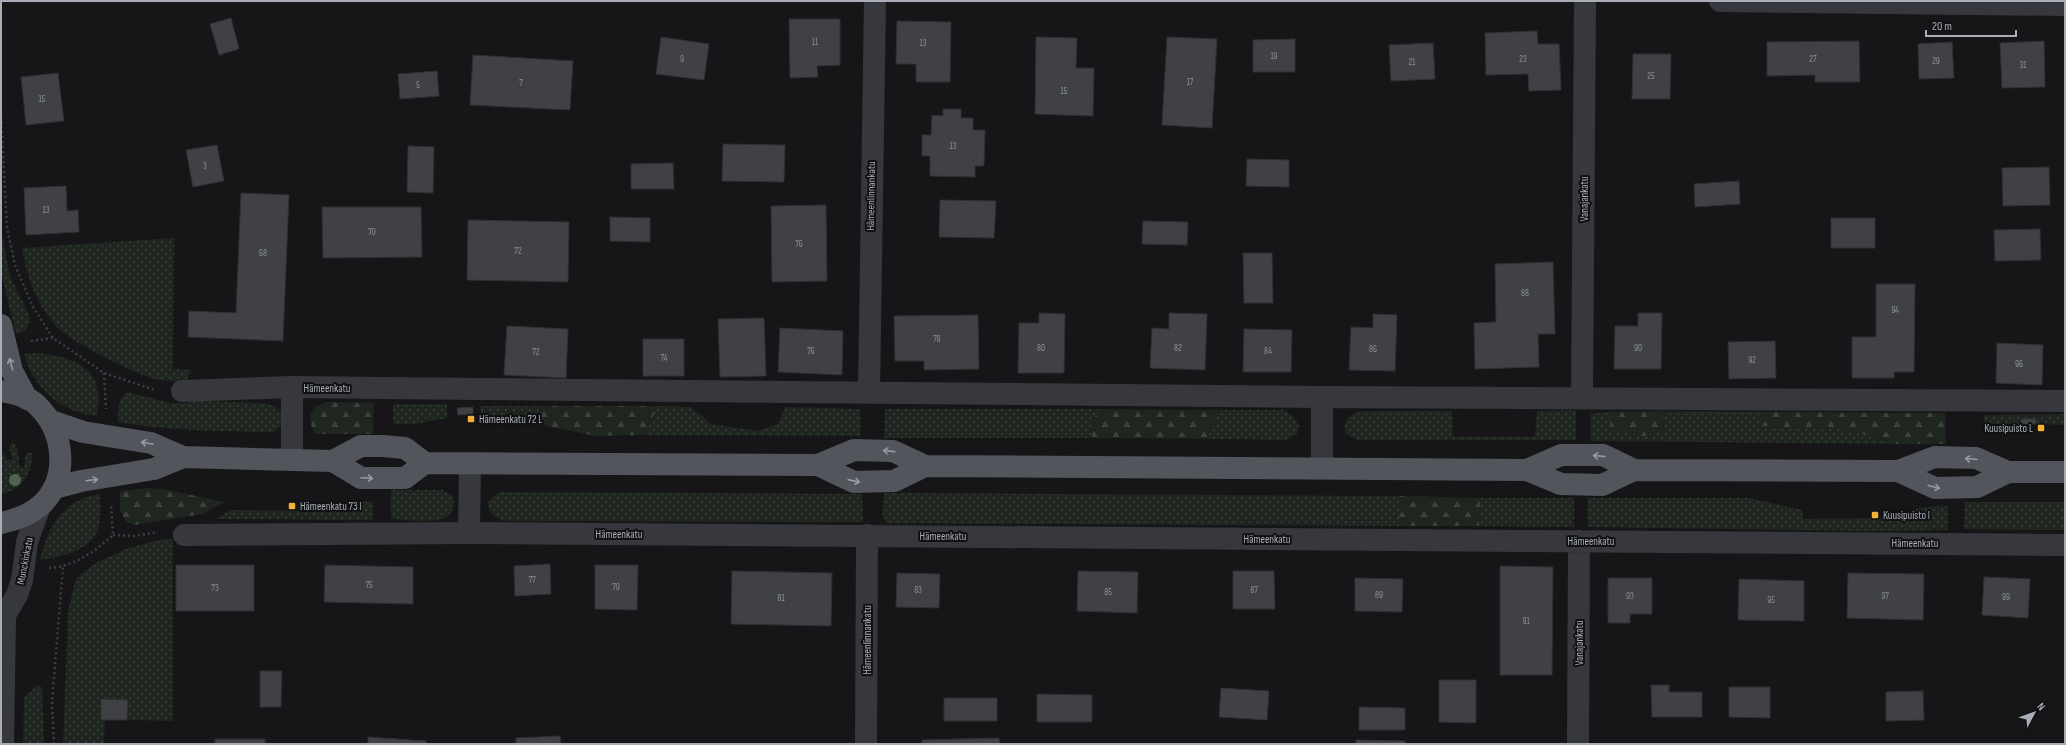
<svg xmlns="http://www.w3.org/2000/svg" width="2066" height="745" font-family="'Sofia Sans Condensed',sans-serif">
<defs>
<pattern id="grass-dots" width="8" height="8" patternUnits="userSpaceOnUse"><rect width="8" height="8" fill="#1e261f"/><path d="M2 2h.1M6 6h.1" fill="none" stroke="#3c433d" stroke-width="1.8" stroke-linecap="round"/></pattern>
<pattern id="forest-firs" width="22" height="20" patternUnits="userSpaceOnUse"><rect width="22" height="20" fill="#1e261f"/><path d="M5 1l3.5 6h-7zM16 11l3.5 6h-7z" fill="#3c433d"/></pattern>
</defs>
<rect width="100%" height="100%" fill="#161618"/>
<path fill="url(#grass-dots)" d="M1 229 10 276 29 314 30 323 25 331 16 334 1 273Z
M174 238 173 369 191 370 186 382C177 381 167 381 159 380 137 375 70 342 56 326 37 306 26 274 22 248Z
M38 353C57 355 89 361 96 383 100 394 98 405 97 416 62 413 33 388 24 354Z
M127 392 170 403H187L194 401 262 403 275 406 282 412 281 426 273 432C221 431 169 431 118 422 118 410 117 400 127 392Z
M393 404H447V418L415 424H393Z
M480 406H539L538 424H520L519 417 481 415Z
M658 406 691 407 711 424 757 431 778 424 785 407 860 409 861 436 644 435Z
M885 409H1099L1092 422V438H884Z
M1219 410H1284L1294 417 1299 426 1297 434 1285 440 1207 439Z
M1576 410V440H1357L1346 434C1342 420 1348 416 1360 411H1452L1453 437H1535L1537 411Z
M1664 411 1762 412 1761 426 1844 429 1896 444 1591 441V413L1609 412 1611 430 1663 431Z
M2065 414V425L2036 424V419H2021V425L2011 428 1983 433 1984 415Z
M13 442C19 450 19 456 19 466L24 468 26 453H32C33 472 22 491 1 494V455L4 452 7 459 13 460 9 447Z
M391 490H443L453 496C462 530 411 520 391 519Z
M499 492 862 494 863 522 503 521C492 516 488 513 488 501Z
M884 493 1399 496V526L887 523 882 516Z
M100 494C100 506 102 520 97 532 87 552 59 557 40 560 47 528 63 499 100 494Z
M1481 498H1574V527L1479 526Z
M1587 498H1749L1802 510 1803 519 1884 518 1925 507 1948 506V530L1862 531 1588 527Z
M352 501 373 502V520L216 519 231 510 304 511Z
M1965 502H2065V530L1964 529Z
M164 539H173V721L127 720 128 700 101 699V720H105L104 744H63L68 611 76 578 96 563 128 548Z
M37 686 42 687 44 744H23L24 697Z"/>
<path fill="url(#forest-firs)" d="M326 402 374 403 373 434H315C307 418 308 408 326 402Z
M539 406H658L644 435 595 436 538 424Z
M1099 409 1219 410 1207 439 1092 438V422Z
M1664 411 1663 431 1643 436 1611 430 1609 412Z
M1762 412 1945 413 1946 444H1896L1844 429 1760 426Z
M150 488 168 490 224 502 203 514 135 525 126 522 120 510V491Z
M1399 496 1481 498 1479 526H1399Z"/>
<path fill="#404145" stroke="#303034" d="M231 18 239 49 219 55 210 24Z
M789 19H840V65L817 66 818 77 790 78Z
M897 21 951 22 950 82H916V64H896Z
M1537 31 1538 44H1559L1561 90 1529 91 1528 74 1486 75 1485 33Z
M661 37 709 44 704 80 656 74Z
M1036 37 1077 38 1076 68H1094L1093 116 1035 114Z
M1167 37 1217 39 1212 128 1162 125Z
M1295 39V72H1253V40Z
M1859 41 1860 82H1815V75L1767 76V42Z
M2044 41 2045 87 2002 88 2000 43Z
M1952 42 1954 78 1919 79 1918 44Z
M1433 43 1435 79 1391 81 1389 45Z
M1633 54H1671L1670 99H1632Z
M473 55 573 61 570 110 470 105Z
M437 71 439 96 400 99 398 74Z
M58 73 64 121 26 125 21 77Z
M943 109H961V118H973V130H985L984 166H975V177L930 176V156H922V135H931L932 115 943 116Z
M723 144 785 145 784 182 722 181Z
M217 145 224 181 193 187 186 150Z
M408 146 434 147 433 193 407 192Z
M1247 159 1289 160V187L1246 186Z
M673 163 674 189H631V164Z
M2049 167 2050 205 2003 206 2002 168Z
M1739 181 1740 204 1695 207 1694 184Z
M66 186 67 211 78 210 79 232 26 235 24 188Z
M241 193 289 195 283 341 188 337 189 311 236 313Z
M940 200 996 201 994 238 939 237Z
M826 205 827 281 772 282 771 206Z
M322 207H421L422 257 323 258Z
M610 217 650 218V242L610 241Z
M1831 218H1875V248H1831Z
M468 220 569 222 568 282 467 280Z
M1143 221 1188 222 1187 245 1142 244Z
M2040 229 2041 260 1995 261 1994 230Z
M1243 253H1272L1273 303H1244Z
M1553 262 1555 334H1538L1539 367 1475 369 1474 323 1496 322 1495 264Z
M1876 284H1915L1914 372H1894V378H1852V337H1876Z
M1039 313 1065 314 1064 373H1018L1019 323H1039Z
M1169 313 1207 314 1205 370 1150 368 1152 328 1169 329Z
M1638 313H1662L1661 369H1614L1615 326H1638Z
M1373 314 1397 315 1395 371 1349 370 1351 327 1373 328Z
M978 315 979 369 924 370V361H895L894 316Z
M764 318 766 376 720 377 718 319Z
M507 326 568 329 566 378 504 375Z
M780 328 843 331 842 375 778 372Z
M1244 329 1292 330 1291 372H1243Z
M643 339H684V376H643Z
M1775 341 1776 378 1729 379 1728 342Z
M1997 343 2043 345 2042 385 1996 383Z
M473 407V414L458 415 457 408Z
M2021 419H2036V424L2021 425Z
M550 564 551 594 515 596 514 566Z
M176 565H254V611H176Z
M325 565 413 567V604L324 602Z
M595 565H638L637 610 595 609Z
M1500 566 1553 567 1552 675H1500Z
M732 571 832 573 831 626 731 624Z
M1078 571 1138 572 1137 613 1077 611Z
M1233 571H1274L1275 609H1233Z
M897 573 940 574 939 608 896 607Z
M1848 573 1924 574 1923 620 1847 618Z
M1984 577 2030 579 2028 618 1982 615Z
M1355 578 1403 579 1402 612 1355 611Z
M1608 578H1652V614H1630V623H1608Z
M1739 579 1804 581V621L1738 620Z
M260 671H282L281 707H260Z
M1439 680H1476V723L1439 722Z
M1651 685H1669V692H1702V717H1652Z
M1729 687H1770V718L1729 717Z
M1221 688 1269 691 1267 720 1219 717Z
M1923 691 1924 720 1886 721V692Z
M1037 694 1092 695V722H1037Z
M944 698H997V721H944Z
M101 699 128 700 127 720H101Z
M1359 707 1405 708V730H1359Z
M560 736 561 744H516V738Z
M368 737 426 741V744H368Z
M999 738 1000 744H922V740Z
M215 739H265V744H215Z
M1356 740 1405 741V744H1356Z"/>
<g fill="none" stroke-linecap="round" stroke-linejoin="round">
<path stroke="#3d3f44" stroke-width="2.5" stroke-dasharray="2 3" stroke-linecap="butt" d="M1 116 7 228 15 265 33 307 53 338 104 373 155 390
M31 341 53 338
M104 373 106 409
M113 535 135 536 158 532
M49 568C75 566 94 552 113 535L111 504
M54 744 52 702 63 567"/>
<path stroke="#37383d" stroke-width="22" d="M1720 1 2065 5
M182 391 292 387 382 388 1322 397 2065 401
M869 392 875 1
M1322 397V468
M1582 397 1585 1
M292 460V387
M469 533 470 463
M184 535 469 533 2065 545
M3 744 5 615 17 595 22 580 27 542 40 506
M866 744 867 535
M1578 744 1579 541"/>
<path stroke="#53555c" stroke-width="22" d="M1 325 12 371 27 399
M1 391C13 393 28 396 37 405 65 432 70 479 40 506 28 516 15 520 1 523
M51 421 83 432 151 443 183 457 333 461 361 446H382L405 448 425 463 818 465 854 450 893 451 925 466
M333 461 361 478H405L425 463
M818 465 854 482 894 481 925 466 1527 470 1561 484 1602 485 1634 470
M1527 470 1561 455H1603L1634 470 1898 471 1935 457 1976 458 2008 472H2065
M1898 471 1935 488 1977 487 2008 472
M54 488 81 481 154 469 183 457"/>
</g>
<circle fill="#506452" cx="15" cy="480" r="6"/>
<defs><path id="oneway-shaft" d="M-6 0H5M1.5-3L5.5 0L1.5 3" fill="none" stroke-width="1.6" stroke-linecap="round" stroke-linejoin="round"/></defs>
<g stroke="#979ba6">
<use href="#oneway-shaft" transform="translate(11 364) rotate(-105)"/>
<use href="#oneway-shaft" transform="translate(147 443) rotate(-168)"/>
<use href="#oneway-shaft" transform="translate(889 451) rotate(-173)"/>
<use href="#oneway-shaft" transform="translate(1599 456) rotate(-174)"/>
<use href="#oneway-shaft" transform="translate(1971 459) rotate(-175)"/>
<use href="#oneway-shaft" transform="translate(367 478) rotate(3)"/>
<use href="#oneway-shaft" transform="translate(92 480) rotate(-7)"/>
<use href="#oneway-shaft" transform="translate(854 481) rotate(13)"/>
<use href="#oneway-shaft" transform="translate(1934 487) rotate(14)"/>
</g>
<g fill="#f2b134" stroke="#111113" stroke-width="1.5">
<rect x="467" y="415" width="8" height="8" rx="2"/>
<rect x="2037" y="424" width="8" height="8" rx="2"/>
<rect x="288" y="502" width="8" height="8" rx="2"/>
<rect x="1871" y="511" width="8" height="8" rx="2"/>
</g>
<g text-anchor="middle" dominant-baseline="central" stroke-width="4" stroke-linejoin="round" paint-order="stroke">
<g font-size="9" fill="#8e929b">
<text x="815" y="42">11</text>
<text x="923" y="43">13</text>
<text x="1274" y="56">19</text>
<text x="682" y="59">9</text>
<text x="1523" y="59">23</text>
<text x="1813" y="59">27</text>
<text x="1936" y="61">29</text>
<text x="1412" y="62">21</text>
<text x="2023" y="65">31</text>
<text x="1651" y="76">25</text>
<text x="1190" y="82">17</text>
<text x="521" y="83">7</text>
<text x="418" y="85">5</text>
<text x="1064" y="91">15</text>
<text x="42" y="99">15</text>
<text x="953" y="146">13</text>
<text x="205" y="166">3</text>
<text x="46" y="210">13</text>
<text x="372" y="232">70</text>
<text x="799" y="244">76</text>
<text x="518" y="251">72</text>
<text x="263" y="253">68</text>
<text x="1525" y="293">88</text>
<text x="1895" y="310">94</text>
<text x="937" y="339">78</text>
<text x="1041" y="348">80</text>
<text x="1178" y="348">82</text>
<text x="1638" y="348">90</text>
<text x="1373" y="349">86</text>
<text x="811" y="351">76</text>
<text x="1268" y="351">84</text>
<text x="536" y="352">72</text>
<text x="664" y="358">74</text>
<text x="1752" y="360">92</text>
<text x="2019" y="364">96</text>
<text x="532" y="580">77</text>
<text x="369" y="585">75</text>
<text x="616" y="587">79</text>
<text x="215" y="588">73</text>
<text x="918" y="590">83</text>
<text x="1254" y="590">87</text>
<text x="1108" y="592">85</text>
<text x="1379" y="595">89</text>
<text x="1630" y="596">93</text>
<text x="1885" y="596">97</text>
<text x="2006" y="597">99</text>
<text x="781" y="598">81</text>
<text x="1771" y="600">95</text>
<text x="1526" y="621">91</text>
</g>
<g font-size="11" fill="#a8adb8" stroke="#111113">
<text transform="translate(871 196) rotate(-89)">Hämeenlinnankatu</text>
<text transform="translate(1584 199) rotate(-90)">Vanajankatu</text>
<text x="327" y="388">Hämeenkatu</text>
<text x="619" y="534">Hämeenkatu</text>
<text x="943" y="536">Hämeenkatu</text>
<text x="1267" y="539">Hämeenkatu</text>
<text x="1591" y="541">Hämeenkatu</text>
<text x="1915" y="543">Hämeenkatu</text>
<text transform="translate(25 561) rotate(-79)">Munckinkatu</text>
<text transform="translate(867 640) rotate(-90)">Hämeenlinnankatu</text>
<text transform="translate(1579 643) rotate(-90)">Vanajankatu</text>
</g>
<g font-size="11" fill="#a8adb8" stroke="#111113" text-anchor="start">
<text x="479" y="419">Hämeenkatu 72 L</text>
<text x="2033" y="428" text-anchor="end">Kuusipuisto L</text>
<text x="300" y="506">Hämeenkatu 73 I</text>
<text x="1883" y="515">Kuusipuisto I</text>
</g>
</g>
<rect width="2066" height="745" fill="none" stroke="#a8adb8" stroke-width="4"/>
<g transform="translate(2034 713) rotate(49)" stroke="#111113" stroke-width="3" paint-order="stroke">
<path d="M0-3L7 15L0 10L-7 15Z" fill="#a8adb8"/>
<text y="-6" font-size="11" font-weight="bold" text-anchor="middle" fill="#a8adb8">N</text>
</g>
<path d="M1926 30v6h90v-6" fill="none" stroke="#a8adb8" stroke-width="2"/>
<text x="1932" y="30" font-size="12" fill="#a8adb8" stroke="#111113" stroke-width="3" paint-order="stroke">20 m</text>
</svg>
